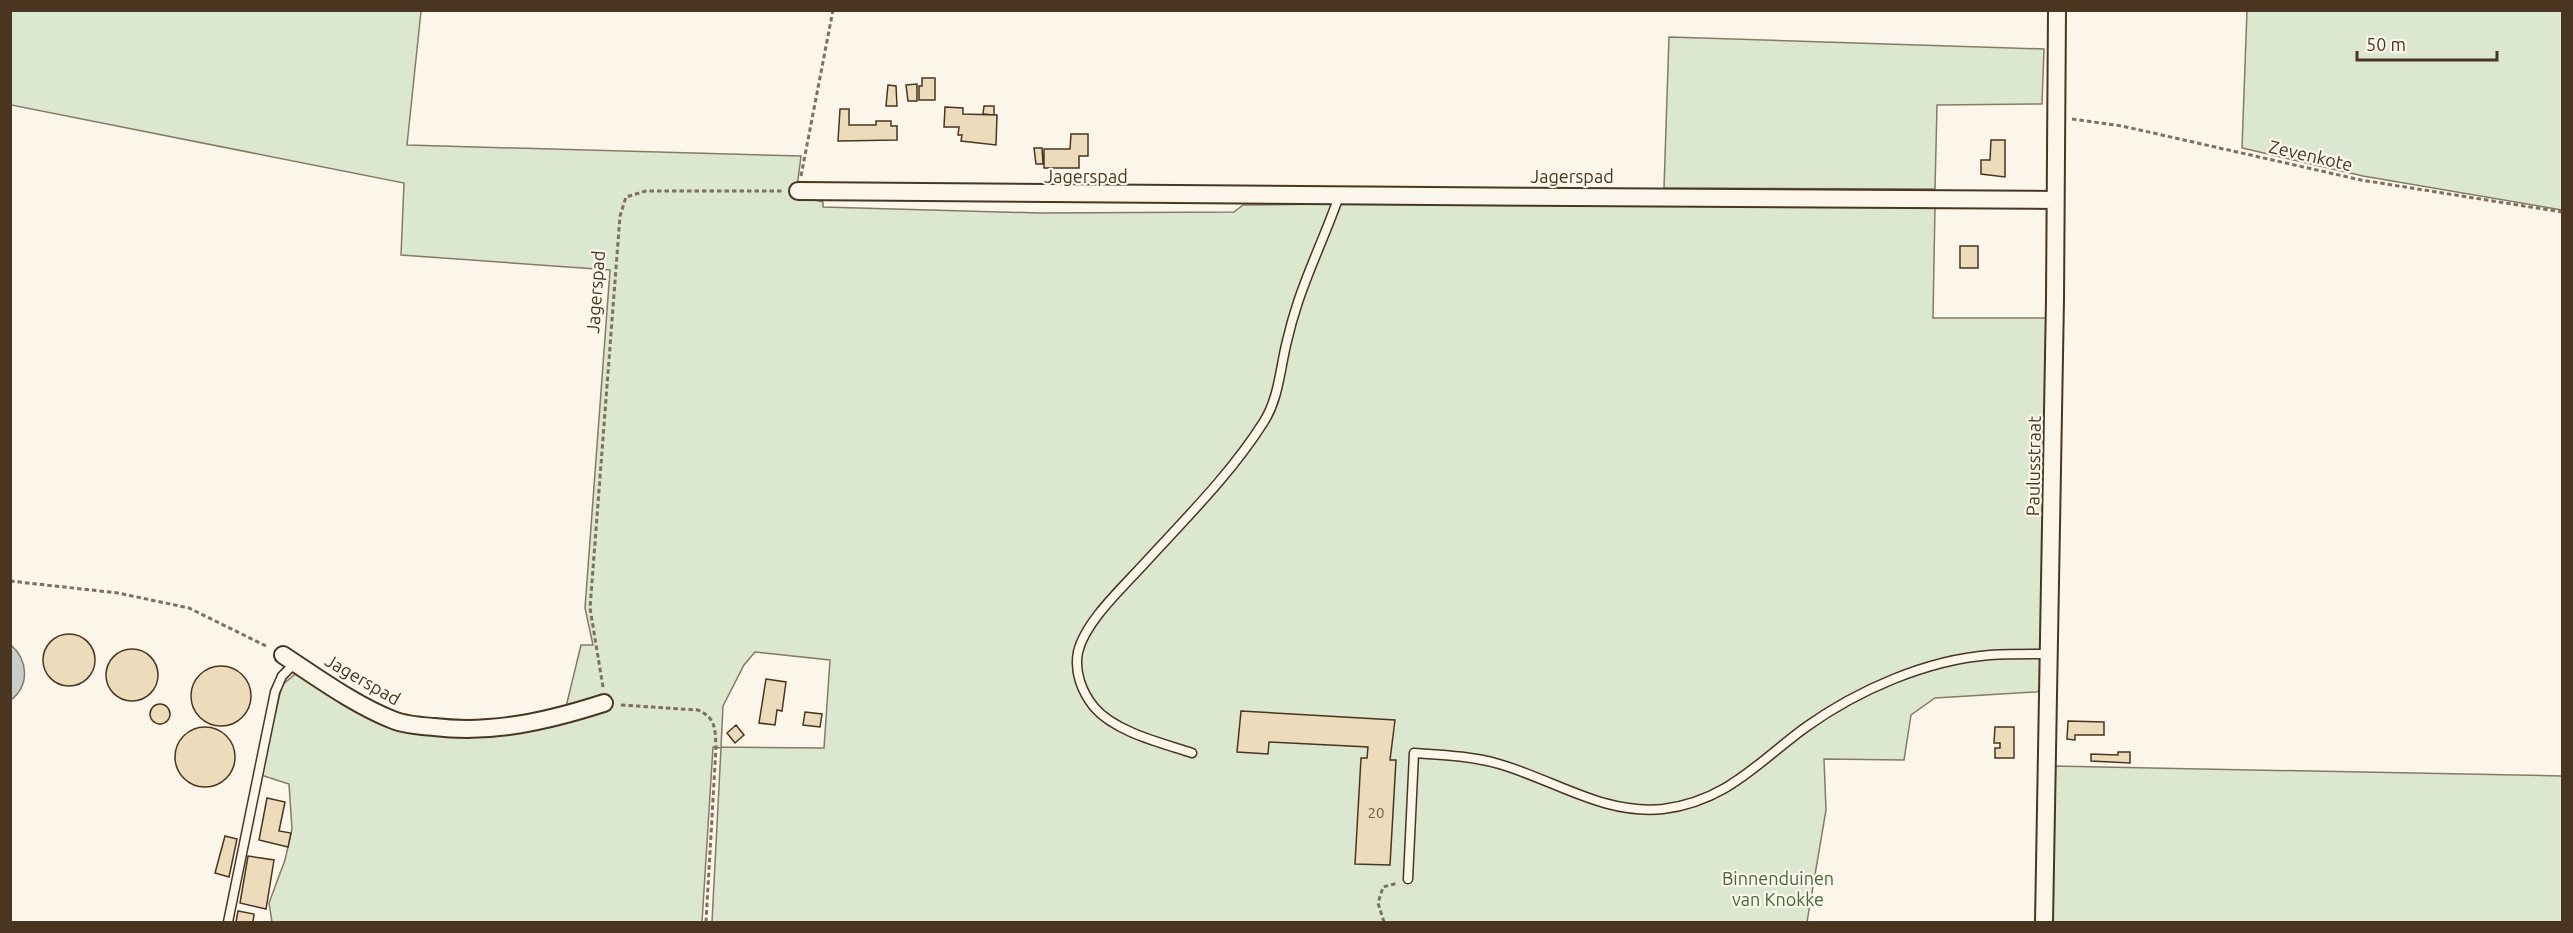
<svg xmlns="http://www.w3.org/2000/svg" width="2573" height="933" font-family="Ubuntu,sans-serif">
<rect width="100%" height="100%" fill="#fbf6e9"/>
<path fill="#dce7d0" stroke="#887966" stroke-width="1.5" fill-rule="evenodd" d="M10 11H421L407 145 801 156 796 195 823 202V207L1039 213 1234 212 1243 205 1325 204 1935 205 1933 318H2060L2055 687 2036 692 1935 698 1911 715 1904 760 1824 759 1826 810 1807 922H712L721 748 713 747 702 922H272L269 903 285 860 292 829 289 784 261 775 282 685 298 672 424 731 565 711 581 645H593L585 608 610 270 401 255 404 183 11 105ZM755 652 830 660 824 748 721 747 723 706 744 665Z
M2247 11H2562V210L2363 176 2242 148Z
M1669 37 2044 49 2042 104 1937 105 1935 189 1664 188Z
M2052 766 2562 776V922H2051Z"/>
<path fill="#c9cecd" stroke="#887966" stroke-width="1.5" d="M11 645C28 660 30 685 11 700Z"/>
<path fill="#ecdcbc" stroke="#4a3520" stroke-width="1.5" d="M922 78H935V100H919V86H922Z
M917 84V101H908L906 85Z
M888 85 896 86 897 106H886Z
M984 106H994V115L983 114Z
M945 107 963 108V114L997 115 996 145 961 141 962 135H958L959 127H944Z
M840 109H849V125H876V121H891V126H897V140L838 141Z
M1071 134H1088V156H1079V168H1044V149H1070Z
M1991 140H2005V177L1981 174V160H1990Z
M1034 148H1042L1043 164H1036Z
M1960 246H1978V268H1960Z
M43 660a26 26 0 1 1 52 0a26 26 0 1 1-52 0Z
M106 675a26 26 0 1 1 52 0a26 26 0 1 1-52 0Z
M191 696a30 30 0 1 1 60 0a30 30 0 1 1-60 0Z
M766 679 786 682 782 711 777 710 775 725 759 723Z
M150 714a10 10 0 1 1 20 0a10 10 0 1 1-20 0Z
M1241 711 1395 720 1390 760H1396L1390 865 1355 864 1361 758H1367L1368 747 1269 742 1268 754 1237 752Z
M805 712 822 714 820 727 803 725Z
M2068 721 2104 722V735H2075V740L2067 739Z
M736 725 744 735 735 743 727 733Z
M175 757a30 30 0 1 1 60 0a30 30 0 1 1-60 0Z
M1995 727H2014V758H1995V748H2000V743H1994Z
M2118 752H2130V763L2091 761V754L2118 755Z
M267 798 285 802 279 831 291 833 288 847 259 840Z
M225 836 237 839 229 877 215 873Z
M248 856 274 860 266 909 240 903Z
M238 911 254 914 253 922H236Z"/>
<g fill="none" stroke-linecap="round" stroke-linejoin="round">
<g stroke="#4a3520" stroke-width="11">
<path id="service" d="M1192 753C1162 743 1115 732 1094 707 1082 692 1074 672 1078 652 1085 622 1122 588 1143 565 1184 520 1230 475 1263 423 1279 399 1280 368 1287 341 1290 328 1294 314 1298 302 1310 266 1327 231 1339 196
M1408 879 1414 753C1443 755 1471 756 1499 764 1555 780 1603 815 1663 809 1727 801 1758 762 1806 727 1858 690 1926 660 1990 655 2010 654 2030 654 2049 654
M228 922 275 692 282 676 295 663"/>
</g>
<g stroke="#4a3520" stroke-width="20">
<path id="minor" d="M798 191C1217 197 1636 196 2055 200
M283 655C318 678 355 705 393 720 405 725 421 726 434 727 492 734 548 721 604 703
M2044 922 2055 299 2057 10"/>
</g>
<path stroke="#7f6f5c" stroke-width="3" stroke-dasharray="4.5 3" stroke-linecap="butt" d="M2072 119 2122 126 2361 180 2562 212
M801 176 833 10
M10 581 118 593 189 608 268 647
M603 687 590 608 620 216 626 197 646 191H783
M621 705 698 710C716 718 715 729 716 747L706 922
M1384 922 1378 903 1383 887 1398 883"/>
<use href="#service" stroke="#fbf6e9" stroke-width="8"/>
<use href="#minor" stroke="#fbf6e9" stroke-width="16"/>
</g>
<g text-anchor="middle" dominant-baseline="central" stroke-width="4.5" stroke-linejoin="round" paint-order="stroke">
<g font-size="15" fill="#725f47">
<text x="1376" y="812">20</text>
</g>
<g font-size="18" fill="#4a3520" stroke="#fbf6e9">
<text transform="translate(2311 155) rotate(13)">Zevenkote</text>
<text x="1086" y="176">Jagerspad</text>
<text x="1572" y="176">Jagerspad</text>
<text transform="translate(595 292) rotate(-86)">Jagerspad</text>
<text transform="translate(2033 466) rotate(-89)">Paulusstraat</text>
<text transform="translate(363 679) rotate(30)">Jagerspad</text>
</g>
<g font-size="18" fill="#436837" stroke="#fbf6e9">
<text x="1778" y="878">Binnenduinen<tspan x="1778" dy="21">van Knokke</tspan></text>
</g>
</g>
<rect width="2573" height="933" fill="none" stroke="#4a3520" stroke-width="24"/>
<path d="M2357 51v9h140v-9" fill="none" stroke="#4a3520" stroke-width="3"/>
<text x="2366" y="51" font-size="18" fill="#4a3520" stroke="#fbf6e9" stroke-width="4.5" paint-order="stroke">50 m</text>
</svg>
